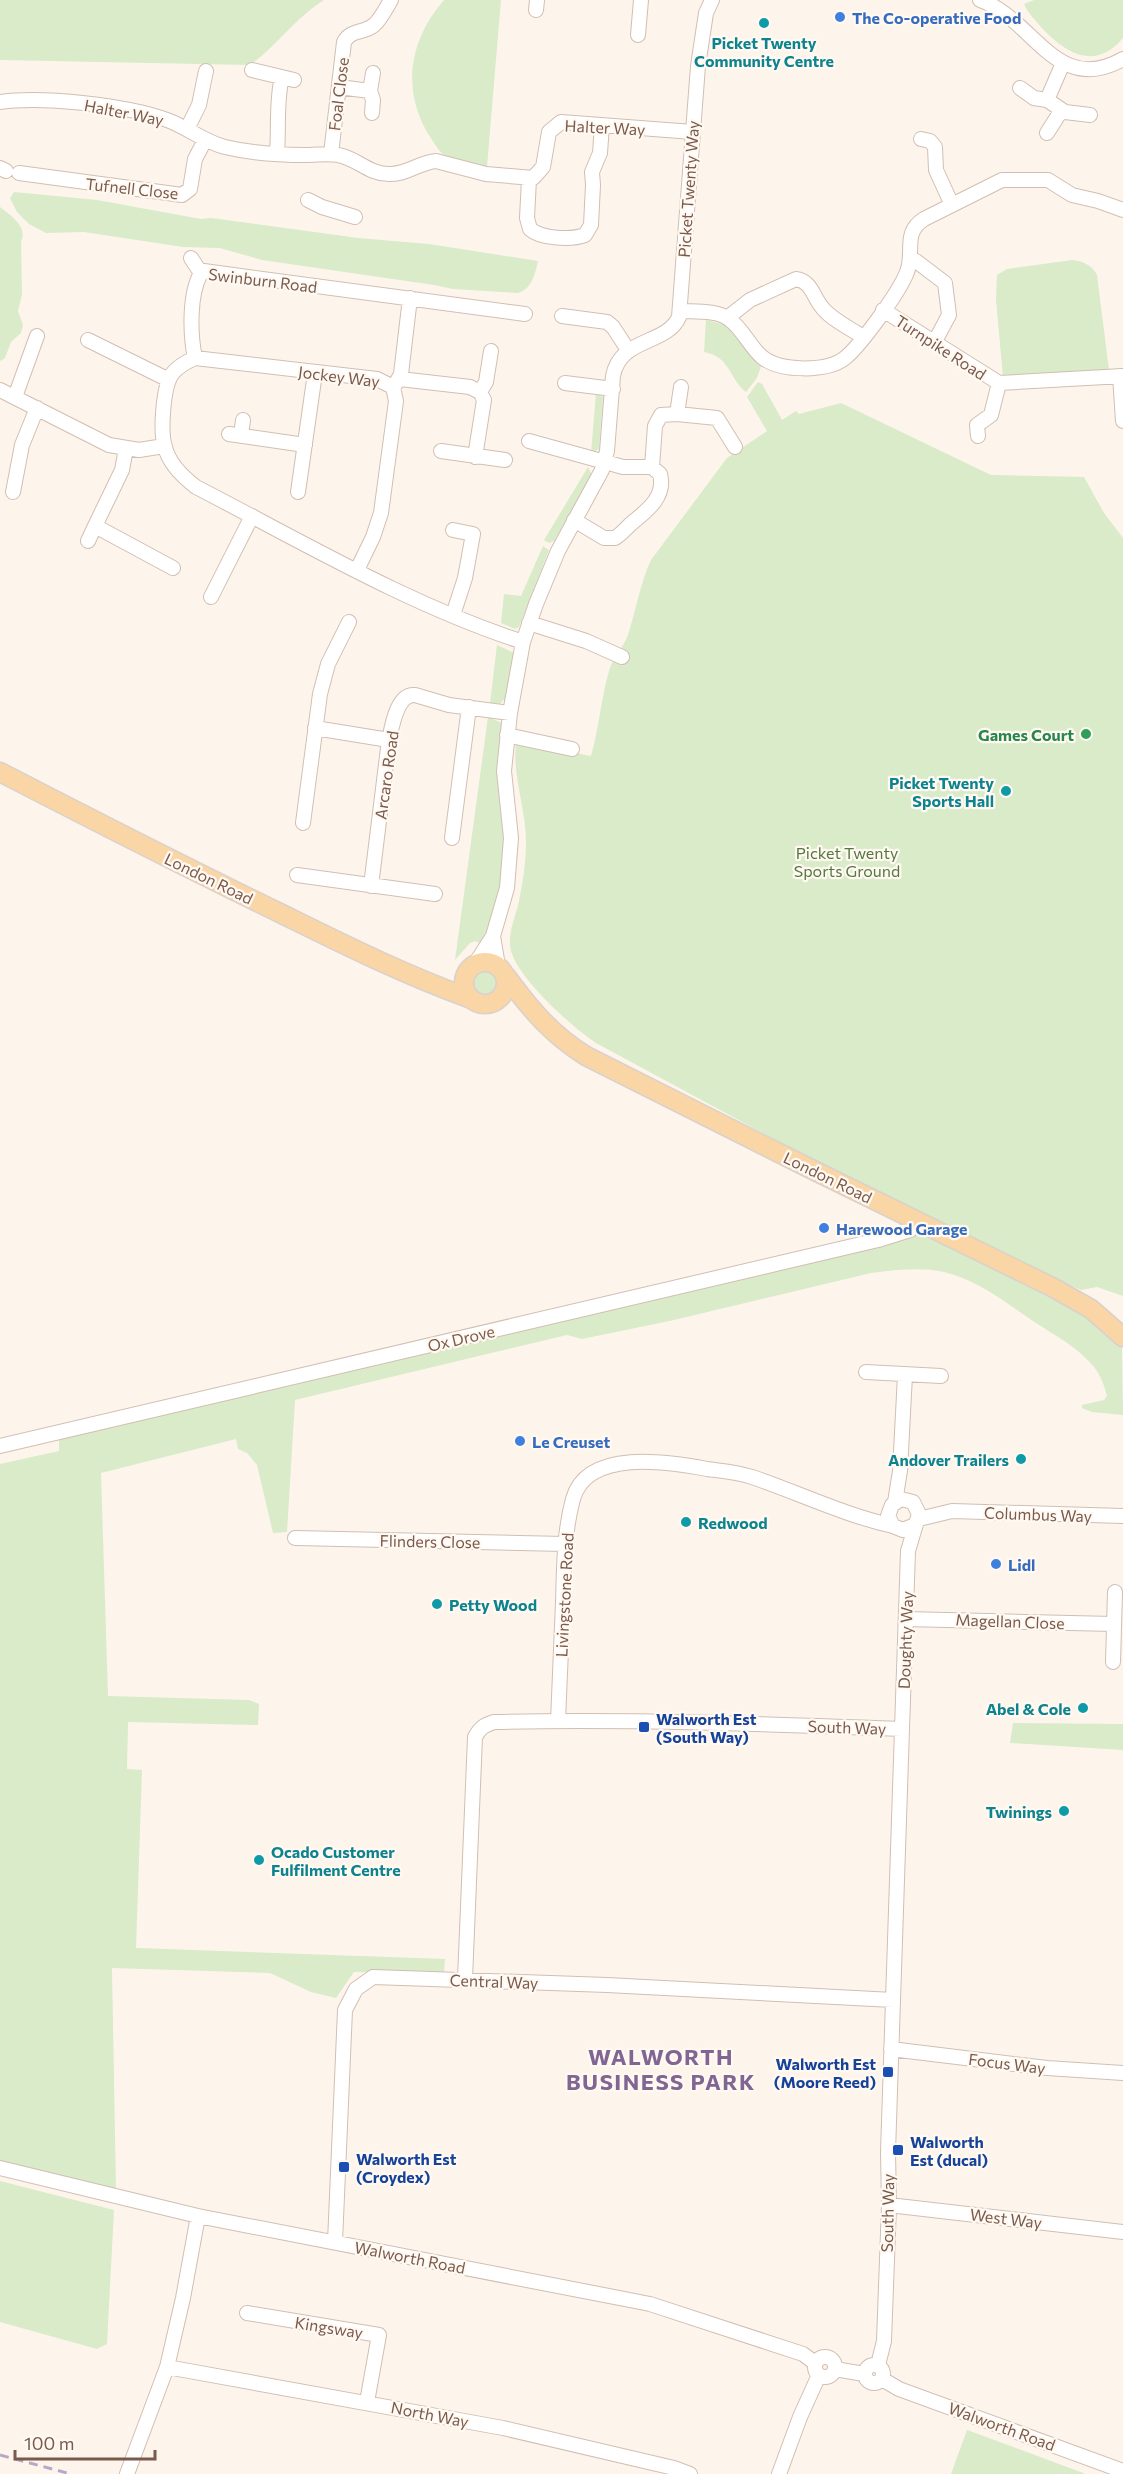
<svg xmlns="http://www.w3.org/2000/svg" width="1123" height="2474" font-family="Commissioner,sans-serif">
<rect width="100%" height="100%" fill="#fdf5eb"/>
<path fill="#d9ebc9" d="M0 0H324C294 19 277 46 250 65L0 60Z
M444 0H501L487 167C474 165 459 163 447 157 439 153 432 139 427 132 401 86 411 38 444 0Z
M1034 0H1123V38C1088 80 1050 40 1027 10L1024 4Z
M14 192 97 200 201 219 211 218 358 238 429 244 538 261C535 274 532 289 518 293L453 289 434 285 262 260 220 248 183 247 84 232 46 233 29 224 17 212 10 198Z
M0 207C11 216 28 226 21 242L22 294 18 311 23 325 21 333 11 342 5 358 0 361Z
M1072 260C1083 261 1092 265 1097 275L1109 370 1023 377H1003L996 300 997 275 1007 269Z
M706 320 726 325 761 366 757 378 746 392C729 379 731 357 704 352Z
M758 382 762 384 782 420 796 411 799 414 841 403 991 475 1084 477 1104 513 1123 538V1296L1097 1287 1081 1290 1026 1267 855 1183 596 1043C573 1028 511 973 510 945 509 930 516 915 519 901 523 881 526 862 526 842 526 808 512 776 516 742L591 756C599 728 601 699 609 671 613 657 623 648 628 635 636 610 640 584 651 560L727 458 767 431 747 397Z
M596 393 603 397 599 449 591 453Z
M588 467 592 475 554 541 549 543 544 540Z
M543 546 549 550 519 627 515 629 501 623 504 594 521 596Z
M497 645 514 653 506 701 503 700 500 704 490 703Z
M488 717 504 724C504 786 517 892 479 943L475 941 470 943 455 960Z
M468 983a17 17 0 1 1 34 0a17 17 0 1 1-34 0Z
M928 1232 931 1238 941 1240 1087 1314 1122 1346 1123 1415 1092 1412 1082 1408V1405L1104 1400 1107 1396C1104 1385 1101 1376 1094 1367 1079 1348 1056 1336 1036 1323 1006 1303 980 1281 944 1272 920 1267 894 1270 871 1273L674 1320 582 1339 567 1335 295 1400 287 1532 273 1533 257 1465 247 1453 238 1449 236 1439 101 1473 108 1696 249 1700 259 1704 258 1725 128 1722 127 1769 142 1770 136 1948 445 1959 444 1973 354 1972 336 1998 311 1992 270 1973 112 1968 116 2191 0 2161V1464L59 1451V1437Z
M1013 1723 1123 1724V1750L1010 1743Z
M0 2181 114 2210 107 2344 97 2349 0 2322Z
M967 2430 1086 2474H951Z"/>
<g fill="none" stroke-linecap="round" stroke-linejoin="round">
<g stroke="#d2beb2" stroke-width="16">
<path id="minor" d="M980 0C1034 19 1056 97 1123 59
M536 10 537 0
M638 35 641 0
M1063 63 1047 100 1065 112 1090 115
M252 70 294 80
M339 87 370 91 373 100 372 113
M1020 88 1034 98 1047 100
M370 91 373 73
M0 102C42 96 127 105 167 120 187 127 204 142 225 147 250 153 280 155 306 155 317 155 328 153 338 155 357 158 368 174 389 174 406 175 420 162 436 161L486 174 533 178 543 167 549 132 561 122 693 132
M187 129 199 105 206 71
M1047 133 1061 111
M921 139 930 141 935 147 936 170 952 205
M277 153C279 128 276 100 282 77
M331 154 344 42C351 29 363 34 374 25 381 19 386 8 391 0
M0 168 6 171
M19 173 182 195 190 189 195 159 205 140
M529 179 527 218 530 229C541 239 572 240 585 235L591 225 593 185 592 172 600 153 602 125
M308 200 322 207 355 217
M191 258 201 273
M910 259 916 261 945 283 949 315 934 343
M201 273 204 271 525 314
M883 310 999 383
M680 311C695 312 717 310 729 319 743 329 750 347 762 357 780 372 827 372 845 358 861 345 900 291 907 272 915 252 902 233 924 219L1002 180H1048L1072 195 1098 201 1123 210
M562 316 607 322 613 327 628 350
M727 318 750 300 796 279C811 281 813 296 821 306 830 319 850 328 863 337
M88 340 169 380
M195 358C190 334 189 294 201 273
M1120 376 1123 421
M400 379 470 387 480 392 484 400 475 457
M565 383 613 389
M395 385 401 374 410 298
M0 390 109 445 139 450 164 446
M480 392 486 382 491 351
M15 397 37 336
M677 414 681 387
M229 434 305 445
M241 436 243 420
M978 436 977 425 991 415 999 383 1123 376
M529 441 623 467H652
M126 449 122 470 95 526 173 568
M441 451 505 460
M13 492 22 445 37 408
M298 492 315 373
M574 520 604 538H615C622 534 627 527 633 522 648 510 666 496 660 474L652 467 655 426 661 415 677 414 717 418 735 447
M88 541 95 526
M357 570 373 537 381 513 396 401 393 387 377 379 195 358C186 362 178 366 172 374 163 387 160 432 165 447 169 464 183 477 196 487 303 542 409 605 523 642
M211 597 252 516
M453 615 465 578 473 534 453 530
M529 623 586 641 622 657
M315 728 389 740
M507 735 572 749
M303 823 320 694 328 664 349 622
M452 838 469 707
M297 875 435 894
M371 886 389 740C392 726 397 693 415 695L449 705 510 713
M493 936 498 966
M475 964 493 936 507 888 511 838 504 771 510 713 523 642 536 604 558 551 602 470 607 451 613 376C620 337 667 345 679 317L698 66 706 13 712 0
M866 1372 941 1376
M0 1446 878 1240 910 1230 917 1221
M895 1502 900 1471 905 1375
M919 1519 952 1511 1123 1516
M295 1538 565 1544
M906 1619 1114 1624
M1113 1662 1115 1592
M558 1720C560 1681 561 1642 563 1602 564 1567 564 1532 573 1499 587 1448 669 1462 707 1469 722 1471 737 1472 752 1477 799 1493 844 1515 893 1526
M902 1729 908 1551 919 1514 913 1502 901 1499 892 1505 888 1516 893 1526 903 1530 915 1525
M465 1979 475 1737C480 1728 484 1725 494 1722 630 1719 766 1724 902 1729L888 2152 889 2205 884 2341 878 2365
M891 2049 1047 2068 1123 2073
M0 2168 198 2216 650 2304 803 2354 815 2363
M889 2205 1123 2232
M335 2242 345 2010 356 1989 373 1977 607 1985 893 2000
M247 2313 379 2335 367 2402
M815 2367a10 10 0 1 1 20 0a10 10 0 1 1-20 0Z
M865 2374a9 9 0 1 1 18 0a9 9 0 1 1-18 0Z
M167 2367 503 2428 674 2468 690 2474
M835 2369 864 2374
M882 2379 899 2389 1123 2471
M127 2474 167 2367 183 2298 198 2216
M779 2474 800 2417 819 2375"/>
</g>
<g stroke="#d9d1cd" stroke-width="21">
<path id="major" d="M0 772C93 820 187 868 282 914 343 944 405 975 469 998
M464 983a21 21 0 1 1 42 0a21 21 0 1 1-42 0Z
M506 976C531 1010 551 1034 586 1056L809 1168 1052 1287 1091 1309 1123 1337"/>
</g>
<use href="#minor" stroke="#fff" stroke-width="14"/>
<use href="#major" stroke="#fad5a5" stroke-width="18"/>
<path stroke="#b7a8c8" stroke-width="3" stroke-dasharray="9 6" stroke-linecap="butt" d="M0 2455 71 2474"/>
</g>
<g fill="#3f7fe0" stroke="#fff9f2" stroke-width="2">
<circle cx="840" cy="17" r="6"/>
<circle cx="824" cy="1228" r="6"/>
<circle cx="520" cy="1441" r="6"/>
<circle cx="996" cy="1564" r="6"/>
</g>
<g fill="#0f9aa8" stroke="#fff9f2" stroke-width="2">
<circle cx="764" cy="23" r="6"/>
<circle cx="1006" cy="791" r="6"/>
<circle cx="1021" cy="1459" r="6"/>
<circle cx="686" cy="1522" r="6"/>
<circle cx="437" cy="1604" r="6"/>
<circle cx="1083" cy="1708" r="6"/>
<circle cx="1064" cy="1811" r="6"/>
<circle cx="259" cy="1860" r="6"/>
</g>
<circle fill="#2e9e5b" stroke="#fff9f2" stroke-width="2" cx="1086" cy="734" r="6"/>
<g fill="#1a4fb4" stroke="#fff9f2" stroke-width="2">
<rect x="638" y="1721" width="12" height="12" rx="3"/>
<rect x="882" y="2066" width="12" height="12" rx="3"/>
<rect x="892" y="2144" width="12" height="12" rx="3"/>
<rect x="338" y="2161" width="12" height="12" rx="3"/>
</g>
<g text-anchor="middle" dominant-baseline="central" stroke-width="4.5" stroke-linejoin="round" paint-order="stroke">
<g font-size="16" font-weight="bold" fill="#366cbe" stroke="#fff9f2" text-anchor="start">
<text x="852" y="17">The Co-operative Food</text>
<text x="836" y="1228">Harewood Garage</text>
<text x="532" y="1441">Le Creuset</text>
<text x="1008" y="1564">Lidl</text>
</g>
<g font-size="16" font-weight="bold" fill="#0d838f" stroke="#fff9f2" text-anchor="end">
<text x="764" y="42" text-anchor="middle">Picket Twenty<tspan x="764" dy="18">Community Centre</tspan></text>
<text x="994" y="782">Picket Twenty<tspan x="994" dy="18">Sports Hall</tspan></text>
<text x="1009" y="1459">Andover Trailers</text>
<text x="698" y="1522" text-anchor="start">Redwood</text>
<text x="449" y="1604" text-anchor="start">Petty Wood</text>
<text x="1071" y="1708">Abel &amp; Cole</text>
<text x="1052" y="1811">Twinings</text>
<text x="271" y="1851" text-anchor="start">Ocado Customer<tspan x="271" dy="18">Fulfilment Centre</tspan></text>
</g>
<g font-size="16" fill="#795a4d" stroke="#fff9f2">
<text transform="translate(338 94) rotate(-83)">Foal Close</text>
<text transform="translate(124 112) rotate(11)">Halter Way</text>
<text transform="translate(605 127) rotate(3)">Halter Way</text>
<text transform="translate(132 188) rotate(6)">Tufnell Close</text>
<text transform="translate(688 189) rotate(-86)">Picket Twenty Way</text>
<text transform="translate(263 280) rotate(7)">Swinburn Road</text>
<text transform="translate(941 347) rotate(33)">Turnpike Road</text>
<text transform="translate(339 376) rotate(7)">Jockey Way</text>
<text transform="translate(386 775) rotate(-82)">Arcaro Road</text>
<text transform="translate(209 878) rotate(26)">London Road</text>
<text transform="translate(828 1177) rotate(26)">London Road</text>
<text transform="translate(461 1338) rotate(-13)">Ox Drove</text>
<text transform="translate(1038 1514) rotate(2)">Columbus Way</text>
<text transform="translate(430 1541) rotate(1)">Flinders Close</text>
<text transform="translate(564 1595) rotate(-87)">Livingstone Road</text>
<text transform="translate(1010 1621) rotate(2)">Magellan Close</text>
<text transform="translate(905 1640) rotate(-88)">Doughty Way</text>
<text transform="translate(847 1727) rotate(2)">South Way</text>
<text transform="translate(494 1981) rotate(2)">Central Way</text>
<text transform="translate(1007 2063) rotate(7)">Focus Way</text>
<text transform="translate(887 2213) rotate(-89)">South Way</text>
<text transform="translate(1006 2218) rotate(7)">West Way</text>
<text transform="translate(410 2257) rotate(11)">Walworth Road</text>
<text transform="translate(329 2327) rotate(9)">Kingsway</text>
<text transform="translate(430 2414) rotate(11)">North Way</text>
<text transform="translate(1002 2426) rotate(20)">Walworth Road</text>
</g>
<g font-size="16" font-weight="bold" fill="#27864d" stroke="#fff9f2" text-anchor="end">
<text x="1074" y="734">Games Court</text>
</g>
<g font-size="16" fill="#557841" stroke="#fff9f2">
<text x="847" y="852">Picket Twenty<tspan x="847" dy="18">Sports Ground</tspan></text>
</g>
<g font-size="16" font-weight="bold" fill="#164399" stroke="#fff9f2" text-anchor="start">
<text x="656" y="1718">Walworth Est<tspan x="656" dy="18">(South Way)</tspan></text>
<text x="876" y="2063" text-anchor="end">Walworth Est<tspan x="876" dy="18">(Moore Reed)</tspan></text>
<text x="910" y="2141">Walworth<tspan x="910" dy="18">Est (ducal)</tspan></text>
<text x="356" y="2158">Walworth Est<tspan x="356" dy="18">(Croydex)</tspan></text>
</g>
<g font-size="22" font-weight="bold" letter-spacing="1.5" fill="#816694" stroke="#fff9f2">
<text x="661" y="2056">WALWORTH<tspan x="661" dy="25">BUSINESS PARK</tspan></text>
</g>
</g>
<path d="M15 2450v9h140v-9" fill="none" stroke="#795a4d" stroke-width="3"/>
<text x="24" y="2450" font-size="18" fill="#795a4d" stroke="#fff9f2" stroke-width="4.5" paint-order="stroke">100 m</text>
</svg>
